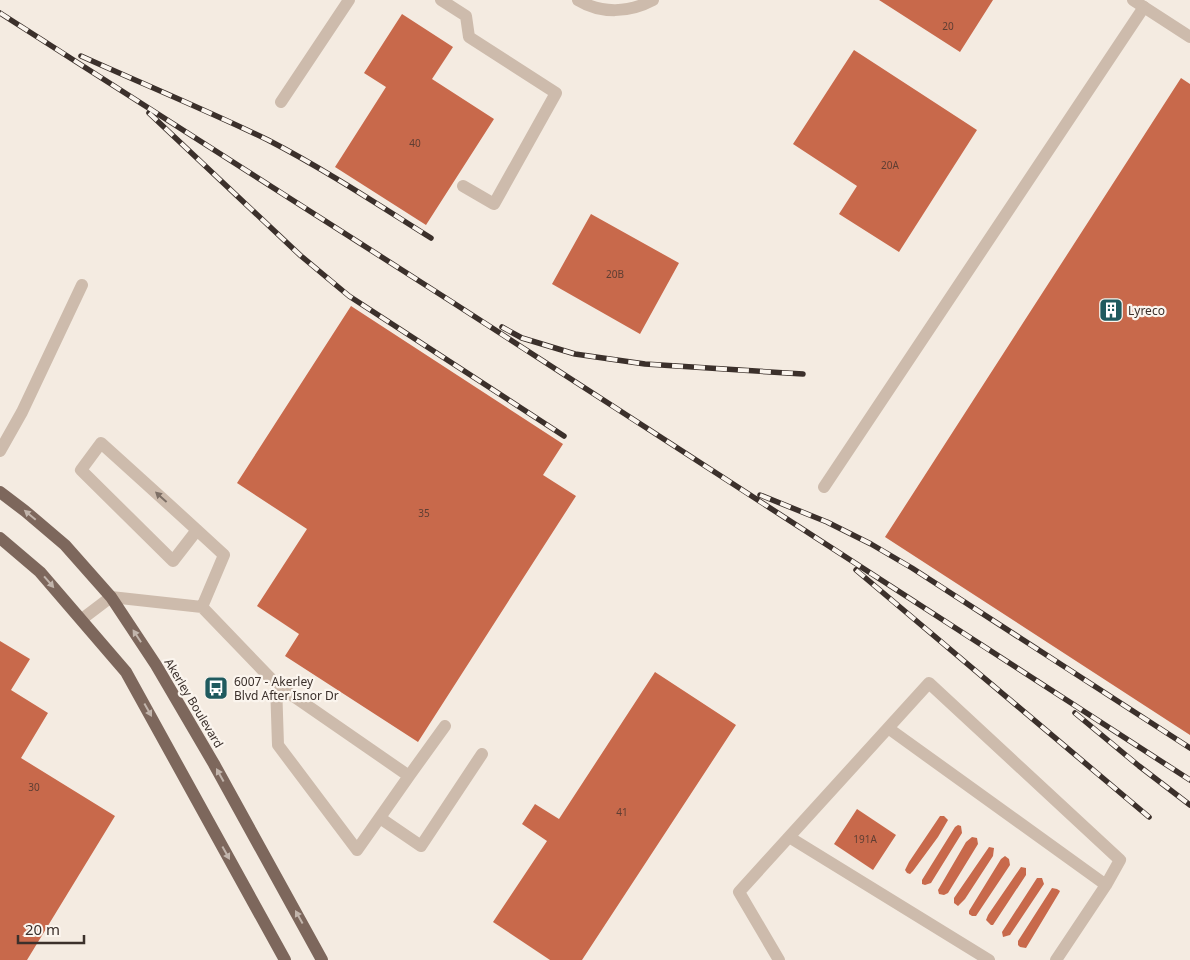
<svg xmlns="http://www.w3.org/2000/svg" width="1190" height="960" font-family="'Noto Sans',sans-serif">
<rect width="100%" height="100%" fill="#f4ebe1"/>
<path fill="#c8694b" d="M879 0H993L960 52Z
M402 14 453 47 432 79 494 119 426 225 335 167 386 87 364 73Z
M854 50 977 130 899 252 839 214 857 186 793 144Z
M1181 78 1190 84V735L885 537Z
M591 214 679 263 640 334 552 284Z
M351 306 563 444 543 475 576 496 418 742 285 656 299 634 257 606 307 529 237 483Z
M0 641 30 659 11 690 48 713 21 758 115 816 27 960H0Z
M655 672 736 725 582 960H550L493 922 547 841 522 824 535 804 559 819Z
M857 809 896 835 873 870 834 844Z
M940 816H944L948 820 938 837 913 871 910 874 907 873 905 870 909 862Z
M958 825 961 826 962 833 931 883 925 885 922 884V880L955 827Z
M972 837 977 838 978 844 948 893 944 895 939 894 938 890 966 842Z
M989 847 994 848 993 856 965 899 958 906 954 903V898Z
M1005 856 1009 859 1010 865 976 916H972L969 914V911L1001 859Z
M1021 867 1026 868V875L993 925H991L986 920 988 915Z
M1037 878H1042L1044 884 1010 935 1003 937 1002 932Z
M1052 888 1057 889 1060 891 1059 893 1026 948 1020 947 1018 945V941Z"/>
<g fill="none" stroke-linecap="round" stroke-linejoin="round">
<path stroke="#cdbbac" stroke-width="12" d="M441 0 466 16 469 37 556 93 494 204 463 186
M281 102 349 0
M0 451 22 412 82 285
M824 487 1144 7
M202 607 276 684 409 776 357 850 278 745 276 684
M82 619 111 597 202 607 224 555C183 517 142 480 101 443L81 470 173 561 197 530
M888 728 1106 885
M409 776 445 726
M380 818 421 846 482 754
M789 837 989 960
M779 960 739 892 929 683 1120 860 1106 885 1056 960"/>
<path stroke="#cdbbac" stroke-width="12" d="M578 0C601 14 629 13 653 0
M1133 0 1190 37"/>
<path stroke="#7d675c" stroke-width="12" d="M0 492 25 511 65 545 111 597 156 665 214 764 322 960
M0 538 40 572 126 672 285 960"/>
<g stroke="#3b302b" stroke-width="5.5">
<path id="rail" d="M0 13 452 302 1190 780
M81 56C143 84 206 110 268 140 324 169 377 204 431 238
M149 113 301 256 349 296 564 436
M502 327 522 338 575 354 645 364 803 374
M760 495 827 522 871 544 912 568 1190 748
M856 570 1149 817
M1075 713 1139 766 1190 805"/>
</g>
<use href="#rail" stroke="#fbf5ee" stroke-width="4" stroke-dasharray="11" stroke-linecap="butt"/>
</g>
<defs><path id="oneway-solid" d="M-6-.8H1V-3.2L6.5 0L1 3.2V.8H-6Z" transform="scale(1.25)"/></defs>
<use fill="#7d6f65" href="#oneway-solid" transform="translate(161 497) rotate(-138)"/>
<g fill="#c2b5ac">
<use href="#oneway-solid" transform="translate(30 515) rotate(-140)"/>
<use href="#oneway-solid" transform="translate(49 582) rotate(49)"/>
<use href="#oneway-solid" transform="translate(137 636) rotate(-123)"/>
<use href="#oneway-solid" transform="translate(148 710) rotate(61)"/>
<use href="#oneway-solid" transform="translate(220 775) rotate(-119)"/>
<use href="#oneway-solid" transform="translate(226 853) rotate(61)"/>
<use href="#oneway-solid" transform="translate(299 917) rotate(-119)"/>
</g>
<defs>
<g id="building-square" transform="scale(1.25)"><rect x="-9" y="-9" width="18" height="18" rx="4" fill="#1f5a5e" stroke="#fbf5ee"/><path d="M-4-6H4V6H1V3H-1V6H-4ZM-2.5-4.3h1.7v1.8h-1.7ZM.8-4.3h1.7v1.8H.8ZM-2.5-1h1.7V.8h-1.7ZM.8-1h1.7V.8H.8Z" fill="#fff"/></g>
<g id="bus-square" transform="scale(1.25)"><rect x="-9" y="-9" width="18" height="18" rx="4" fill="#1f5a5e" stroke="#fbf5ee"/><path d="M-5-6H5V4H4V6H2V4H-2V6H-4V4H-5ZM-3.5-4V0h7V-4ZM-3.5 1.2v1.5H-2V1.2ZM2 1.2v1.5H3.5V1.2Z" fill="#fff"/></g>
</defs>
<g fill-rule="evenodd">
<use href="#building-square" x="1111" y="310"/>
<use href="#bus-square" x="216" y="688"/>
</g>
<g text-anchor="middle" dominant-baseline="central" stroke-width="4.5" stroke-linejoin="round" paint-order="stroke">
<g font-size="10" fill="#5e3e33">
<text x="948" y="26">20</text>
<text x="415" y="143">40</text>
<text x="890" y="165">20A</text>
<text x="615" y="274">20B</text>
<text x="424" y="513">35</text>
<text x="34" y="787">30</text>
<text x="622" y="812">41</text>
<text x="865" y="839">191A</text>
</g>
<g font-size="12" fill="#3b302b" stroke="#fbf5ee" text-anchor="start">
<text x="1128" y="310">Lyreco</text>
<text x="234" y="681">6007 - Akerley<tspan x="234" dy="14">Blvd After Isnor Dr</tspan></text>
</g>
<g font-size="12" fill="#3b302b" stroke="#fbf5ee">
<text transform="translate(194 703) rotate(59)">Akerley Boulevard</text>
</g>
</g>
<path d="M18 935v8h66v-8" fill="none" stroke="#3b302b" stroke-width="2.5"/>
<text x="25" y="935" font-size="15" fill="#3b302b" stroke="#fbf5ee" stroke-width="4" paint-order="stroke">20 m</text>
</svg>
